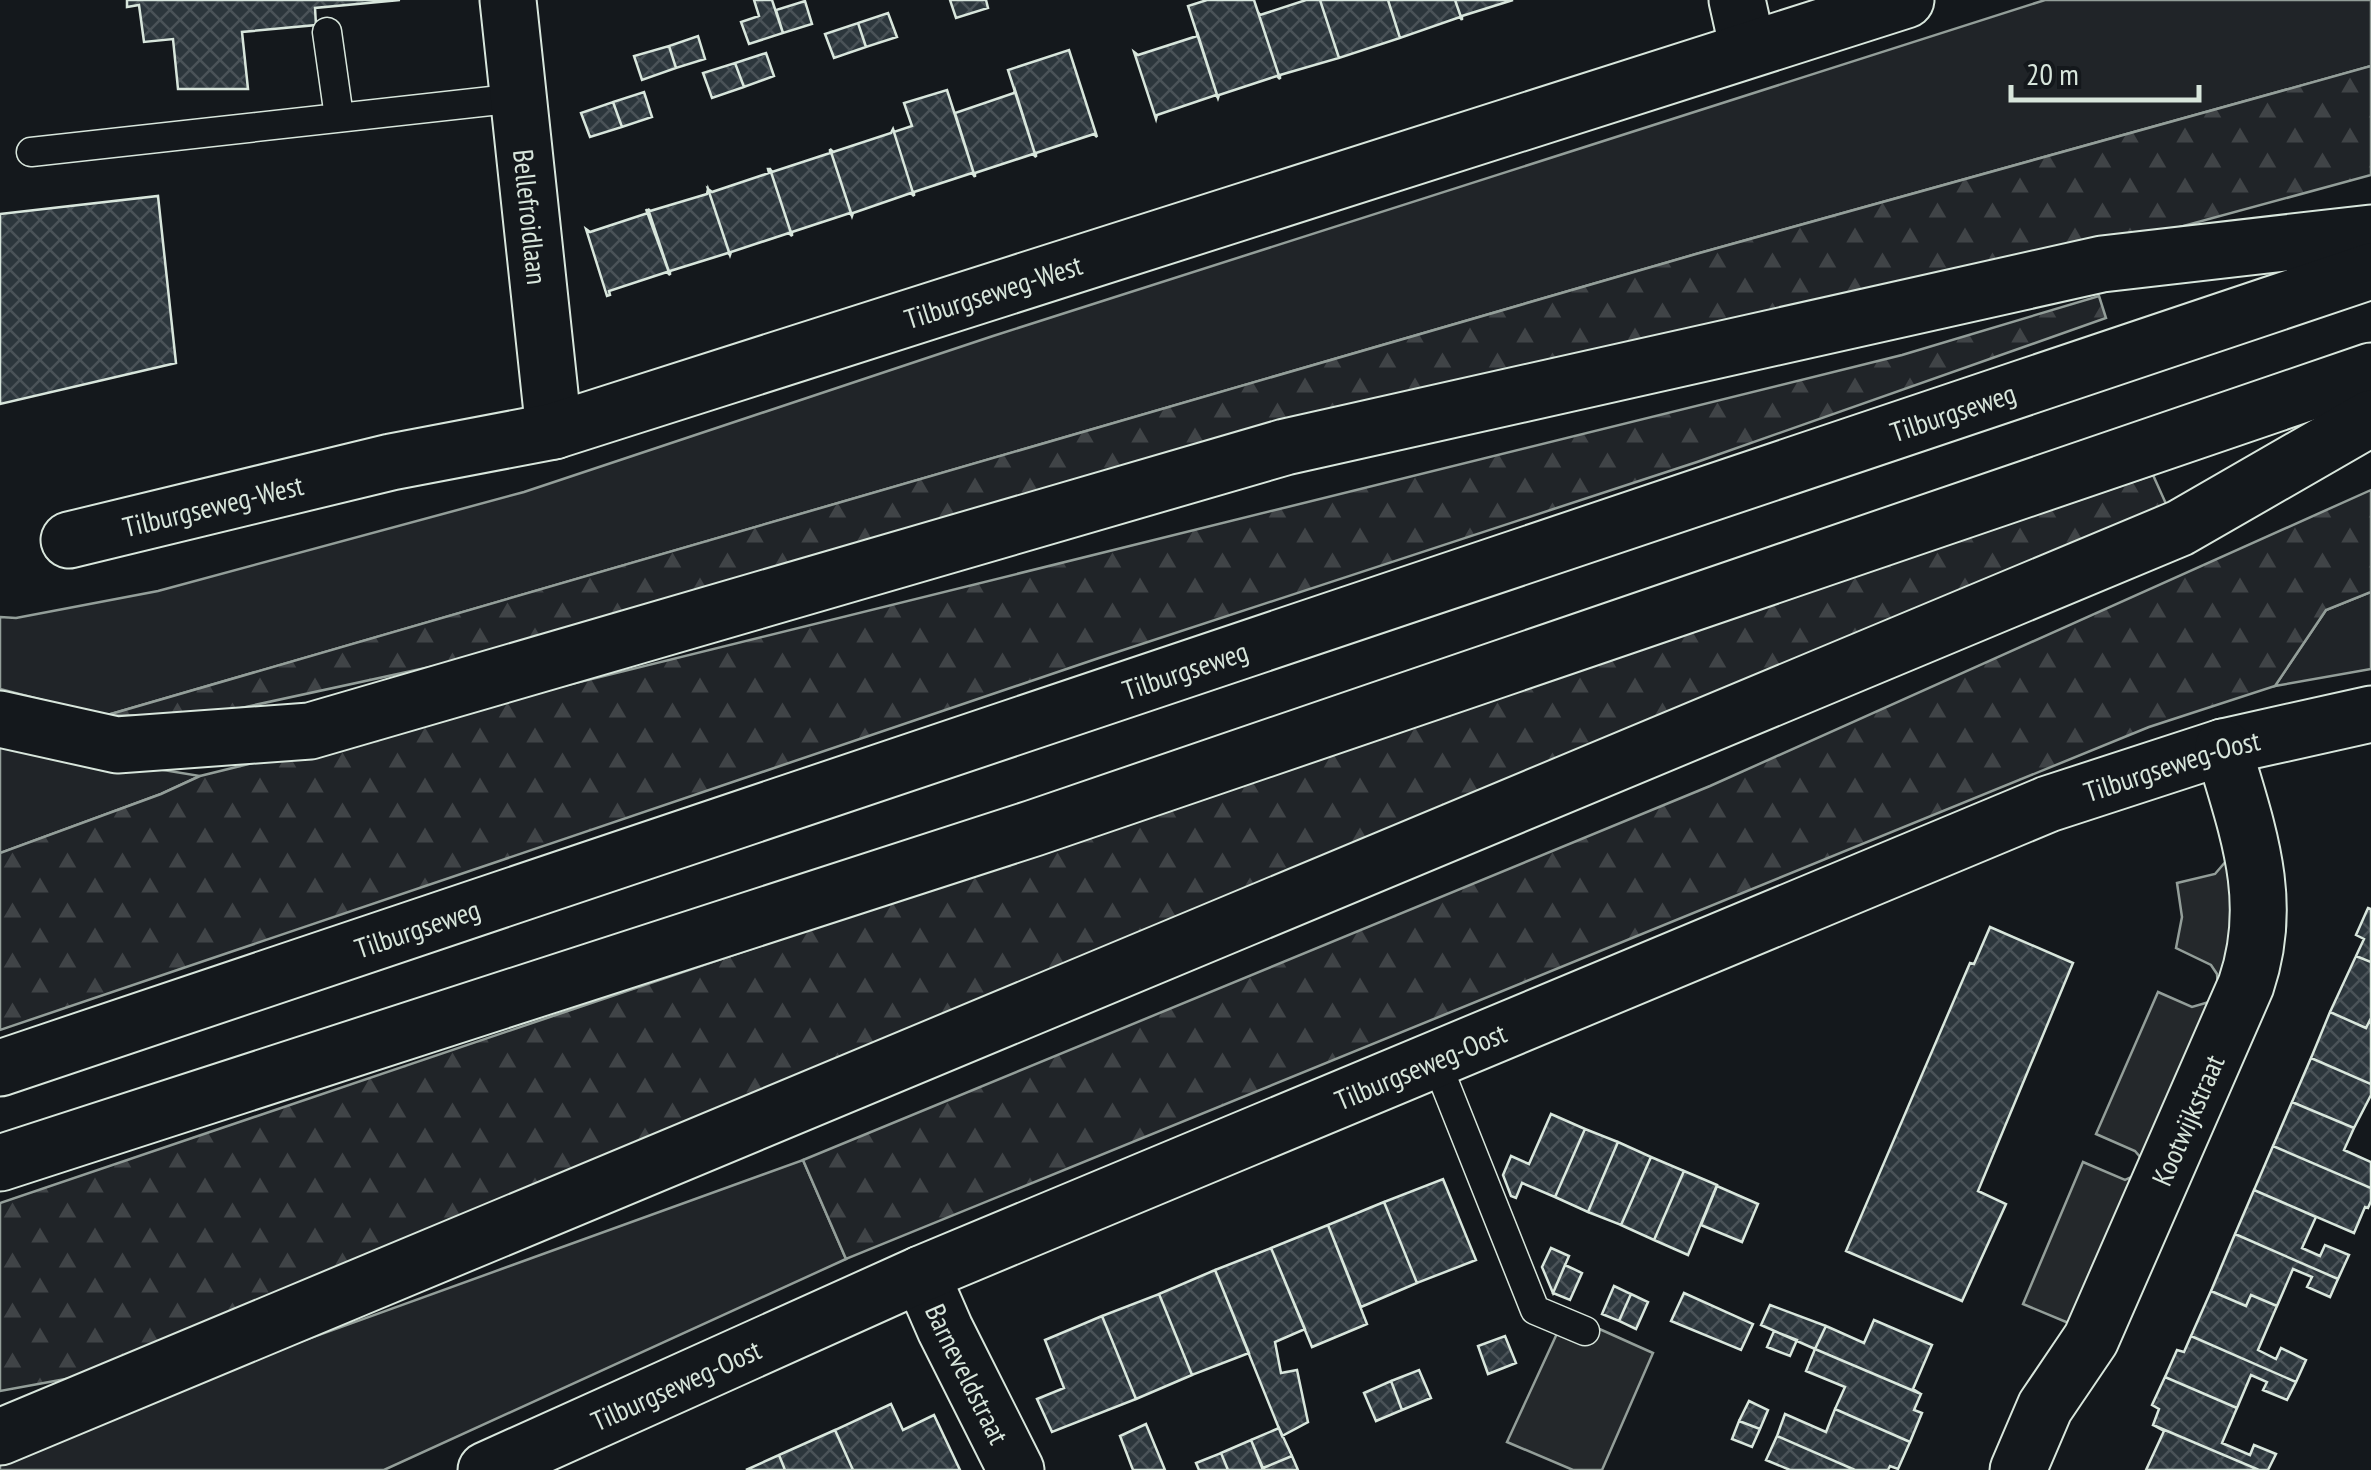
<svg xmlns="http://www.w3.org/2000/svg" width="2371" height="1470" font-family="'PT Sans Narrow',sans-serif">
<defs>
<pattern id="forest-firs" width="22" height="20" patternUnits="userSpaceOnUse" patternTransform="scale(2.5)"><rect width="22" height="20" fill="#202428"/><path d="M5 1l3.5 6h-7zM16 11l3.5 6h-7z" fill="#404447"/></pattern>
<pattern id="building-cross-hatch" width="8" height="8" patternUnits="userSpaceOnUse" patternTransform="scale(2.5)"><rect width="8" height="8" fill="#2c363c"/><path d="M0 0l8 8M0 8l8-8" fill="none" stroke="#4a5358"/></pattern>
</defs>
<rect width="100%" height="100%" fill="#14181c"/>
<path fill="#202428" stroke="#939e99" stroke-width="2.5" d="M2045 0H2371V66L1696 254 104 716 0 689V617L16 618 158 591 524 492 993 336Z
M2371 592V669L2275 686 2326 610Z
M0 741 17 746 200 776 161 794 0 853Z
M803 1160 846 1259 384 1470H0V1455L48 1433Z"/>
<path fill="url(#forest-firs)" stroke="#939e99" stroke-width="2.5" d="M2371 66V175L2143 237 453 662 213 714 104 716 1696 254Z
M2099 296 2106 318 1697 462 1099 658 0 1030V853L161 794 200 776 1902 355Z
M2153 475 2167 506 71 1378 0 1391V1203Z
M2371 490V592L2326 610 2275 686 2149 727 846 1259 803 1160 1710 786Z"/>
<path fill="#24282b" stroke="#939e99" stroke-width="2.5" d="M2227 860 2238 918 2218 987 2217 974 2211 965 2176 948 2182 917 2177 883 2215 874Z
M2158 992 2192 1007 2209 1002 2141 1158 2135 1151 2096 1134Z
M2083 1162 2125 1180 2136 1175 2071 1324 2023 1304Z
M1566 1314 1653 1353 1602 1470H1573L1507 1442Z"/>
<path fill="url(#building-cross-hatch)" stroke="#d8e6dc" stroke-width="2.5" d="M127 0H400L315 8 316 25 242 32 248 89H178L173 39 144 42 139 5 127 7Z
M754 0H772L783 33 749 44 741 22 759 16Z
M950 0H986L988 8 956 18Z
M1207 0H1254L1280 79 1277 76 1219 95 1218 98 1188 6Z
M1306 0H1320L1339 58 1280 75V79L1258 12 1260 15Z
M1320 0H1388L1400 38 1339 58Z
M1388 0H1455L1462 20 1460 17 1400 38Z
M1455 0H1513L1462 16V20Z
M805 1 812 24 783 33 776 10Z
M888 13 897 37 866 47 858 23Z
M858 23 866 47 834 58 825 34Z
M1197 32 1218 98 1216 95 1157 115 1156 119 1134 52 1138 55 1197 36Z
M698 36 705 59 676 68 669 46Z
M669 46 676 68 642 80 634 56Z
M1069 50 1097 137 1094 134 1036 153V157L1008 70Z
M766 53 774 76 744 87 735 63Z
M735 63 744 87 712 98 703 73Z
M947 90 975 177 972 173 914 192V196L893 129 894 132 912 126 904 103Z
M1015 90 1036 157 1033 154 975 173V177L955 113 1014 93Z
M644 92 652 117 622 127 613 102Z
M613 102 622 127 590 137 581 113Z
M893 129 914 196 911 193 853 213 852 216 830 149 833 152 891 133Z
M830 149 852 216 850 213 792 232V236L770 169 772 172 830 153Z
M768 169H770L792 236 789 233 731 252 730 255 708 189 712 192 769 173Z
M708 189 730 255 728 253 670 271V275L648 209 650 211 707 194Z
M158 196 176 363 0 404V214Z
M646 209 670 275 667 272 609 291 610 295 607 296 586 229 590 232 648 213Z
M2368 908 2371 909V962L2356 956 2364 939 2356 935Z
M1990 927 2073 963 1978 1191 2006 1204 1962 1301 1846 1251 1970 963 1974 964Z
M2356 956 2371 962V1018L2366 1028 2330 1012Z
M2330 1012 2366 1028 2371 1018V1084L2311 1058Z
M2311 1058 2371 1084V1095L2354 1128 2292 1102Z
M2292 1102 2354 1128 2344 1150 2371 1162V1188L2273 1146Z
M1551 1114 1585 1129 1555 1197 1522 1183 1516 1198 1511 1196 1503 1175 1511 1156 1529 1164Z
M1585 1129 1618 1142 1588 1212 1555 1197Z
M1618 1142 1651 1157 1621 1225 1588 1212Z
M2273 1146 2371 1188V1201L2368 1208 2365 1207 2354 1233 2254 1190Z
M1651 1157 1684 1171 1654 1240 1621 1225Z
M1684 1171 1717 1185 1688 1255 1654 1240Z
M1443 1179 1476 1260 1417 1283 1384 1202Z
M1717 1186 1758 1204 1742 1242 1701 1225Z
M2254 1190 2316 1217 2302 1248 2320 1256 2325 1245 2349 1255 2338 1279 2235 1234Z
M1384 1202 1417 1283 1361 1307 1328 1225Z
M1328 1225 1367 1324 1312 1347 1271 1248Z
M2235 1234 2338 1279 2330 1297 2307 1287 2312 1277 2293 1269 2277 1306 2251 1295 2246 1306 2211 1291Z
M1271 1248 1305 1329 1275 1342 1281 1373 1297 1370 1308 1422 1282 1436 1215 1270Z
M1551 1248 1569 1256 1553 1293 1542 1267Z
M1565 1265 1582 1273 1570 1300 1553 1293Z
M1215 1270 1249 1353 1192 1375 1159 1294Z
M1614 1286 1631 1294 1619 1321 1602 1314Z
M2211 1291 2246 1306 2251 1295 2277 1306 2258 1350 2276 1359 2281 1348 2306 1360 2296 1382 2191 1336Z
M1684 1293 1753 1324 1741 1350 1671 1321Z
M1159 1294 1192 1375 1136 1399 1102 1316Z
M1631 1294 1648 1302 1636 1329 1619 1321Z
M1770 1305 1826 1326 1815 1349 1761 1325Z
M1102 1316 1136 1399 1052 1432 1037 1399 1064 1388 1045 1340Z
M1874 1320 1932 1345 1913 1389 1921 1394 1815 1349 1826 1326 1864 1343Z
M1774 1331 1797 1340 1790 1356 1767 1347Z
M1505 1336 1516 1363 1488 1374 1478 1346Z
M2191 1336 2296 1382 2287 1400 2263 1390 2267 1382 2251 1375 2237 1408 2165 1377 2177 1350 2184 1352Z
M1815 1349 1921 1394 1914 1410 1922 1413 1910 1442 1835 1409 1845 1387 1806 1371Z
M1419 1370 1431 1398 1402 1410 1391 1381Z
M2165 1377 2237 1408 2222 1443 2250 1455 2254 1445 2276 1454 2268 1470H2259L2153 1425 2159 1409 2152 1405Z
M1391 1381 1402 1410 1376 1421 1364 1393Z
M1749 1401 1768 1410 1760 1429 1739 1421Z
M891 1404 903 1430 934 1415 960 1470H853L835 1430Z
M1835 1409 1910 1442 1898 1469 1890 1466 1888 1470H1855L1777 1436 1785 1414 1826 1432Z
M1739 1421 1760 1429 1752 1447 1732 1439Z
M1146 1424 1165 1470H1133L1120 1436Z
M2153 1425 2259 1470H2146L2164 1431Z
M1279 1428 1292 1456 1263 1468 1251 1440Z
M835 1430 853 1470H785L779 1455Z
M1777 1436 1855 1470H1790L1766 1460Z
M1251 1440 1263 1470H1228L1221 1453Z
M1221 1453 1228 1470H1199L1196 1463Z
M779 1455 785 1470H746Z
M1292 1456 1298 1470H1263V1468Z"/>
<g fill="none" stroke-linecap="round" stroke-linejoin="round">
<g stroke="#d8e6dc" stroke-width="31">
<path id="lane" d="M327 32 339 117
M31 152 518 98
M1435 1059 1535 1310 1585 1331"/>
</g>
<g stroke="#d8e6dc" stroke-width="59">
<g id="street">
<path id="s1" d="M508 0 554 431"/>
<path d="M1737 0 1748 49"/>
<path id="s2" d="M69 540 391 462 554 431 1906 0"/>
<path id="s3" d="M921 1274 945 1329 1016 1470"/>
<path id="s4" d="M486 1470 921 1274 2048 804 2223 747 2371 714"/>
<path id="s5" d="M2018 1470 2045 1407 2091 1339 2246 985C2275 900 2247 829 2223 747"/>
</g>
</g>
<g stroke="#d8e6dc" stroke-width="59">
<g id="highway">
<path d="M0 719 117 745 310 731 1285 447 2102 264 2371 233"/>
<path id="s6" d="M0 1068 2371 271"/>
<path d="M0 1163 1034 828 2371 371"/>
<path d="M0 1437 2180 528 2371 418"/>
</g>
</g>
<use href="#lane" stroke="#14181c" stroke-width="28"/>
<use href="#street" stroke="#14181c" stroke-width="55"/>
<use href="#highway" stroke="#14181c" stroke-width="55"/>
</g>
<g text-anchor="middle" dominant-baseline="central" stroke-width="8" stroke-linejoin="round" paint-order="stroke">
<g font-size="28" fill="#d8e6dc" stroke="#14181c">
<text stroke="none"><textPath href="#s1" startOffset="218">Bellefroidlaan</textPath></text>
<text stroke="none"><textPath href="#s2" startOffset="958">Tilburgseweg-West</textPath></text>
<text stroke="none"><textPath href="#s6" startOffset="2060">Tilburgseweg</textPath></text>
<text stroke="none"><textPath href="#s2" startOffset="148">Tilburgseweg-West</textPath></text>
<text stroke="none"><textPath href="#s6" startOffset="1250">Tilburgseweg</textPath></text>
<text stroke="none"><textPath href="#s4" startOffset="1828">Tilburgseweg-Oost</textPath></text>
<text stroke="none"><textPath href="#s6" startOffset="440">Tilburgseweg</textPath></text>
<text stroke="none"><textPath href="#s4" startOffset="1018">Tilburgseweg-Oost</textPath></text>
<text stroke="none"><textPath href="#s5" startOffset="390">Kootwijkstraat</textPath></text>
<text stroke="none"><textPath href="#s3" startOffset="110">Barneveldstraat</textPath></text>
<text stroke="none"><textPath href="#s4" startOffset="208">Tilburgseweg-Oost</textPath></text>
</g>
</g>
<path d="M2011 85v15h188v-15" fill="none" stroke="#d8e6dc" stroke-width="5"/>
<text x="2026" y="85" font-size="30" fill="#d8e6dc" stroke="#14181c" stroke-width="8" paint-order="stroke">20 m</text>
</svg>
